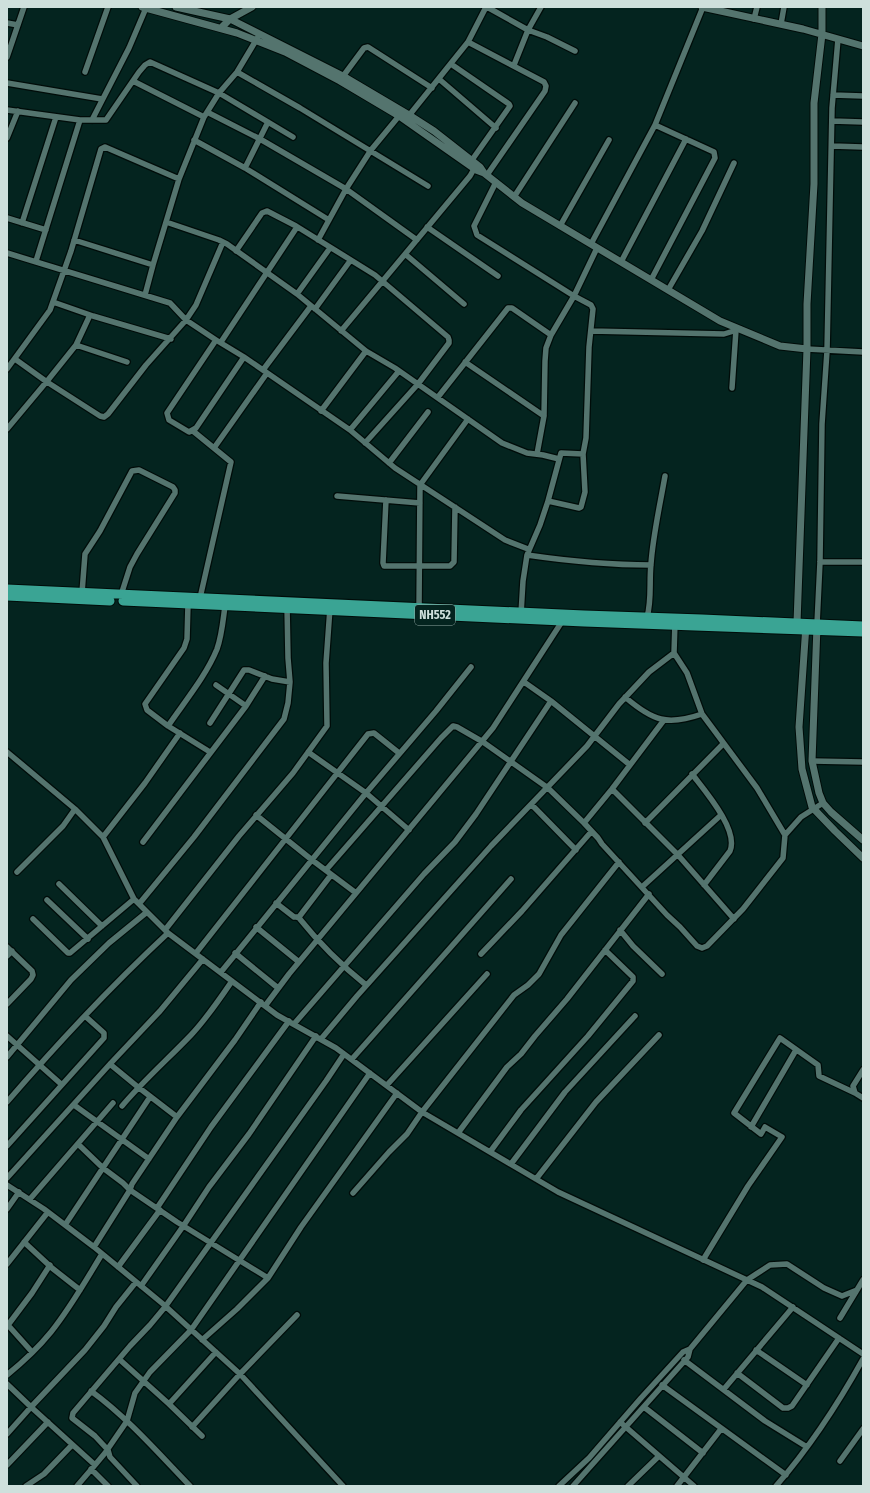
<svg xmlns="http://www.w3.org/2000/svg" width="870" height="1493" font-family="'Fira Sans Condensed',sans-serif">
<rect width="100%" height="100%" fill="#04241f"/>
<g fill="none" stroke-linecap="round" stroke-linejoin="round">
<g stroke="#000c09" stroke-width="8">
<path id="minor" d="M487 7 528 30 547 37 575 51
M754 19 757 7
M7 23 18 25
M781 24 784 7
M468 42 544 82 546 86 545 91 487 175
M7 57 24 7
M451 64 509 104 510 106 472 160
M514 65 528 30 541 7
M85 72 108 7
M237 72 300 108 428 186
M341 79 364 48 368 47 432 88
M439 79 496 128
M133 81 204 117
M7 83 102 99
M833 95 863 96
M7 110 80 120H106L139 72 145 65 150 62 219 93 293 137
M207 112 260 139 346 189 417 240
M407 118 468 42 486 7
M92 120 129 48 146 8
M832 121 863 122
M7 138 18 111
M194 140 245 168 329 220
M832 146 863 147
M245 168 268 122
M496 182 474 226 477 235 574 296 551 335 546 348 545 361 544 416 537 454
M514 197 575 103
M7 218 46 230
M166 222 219 240 227 244 297 294 366 351 395 368 502 443 527 453 543 455 559 459
M22 223 56 117
M560 226 609 140
M427 227 498 276
M74 240 153 265
M318 240 346 189 371 150 399 116
M591 244 655 125 703 7
M236 251 262 213 267 211 296 226 375 275 448 337 449 340V343L418 384 365 443
M7 253 170 303 186 320 216 340 244 357 350 430 395 468 505 540 528 549
M405 254 464 304
M36 261 80 120
M621 262 686 139
M651 280 715 158 714 152 655 125
M668 290 702 231 734 163
M297 294 330 248
M145 295 153 265 179 179 204 117 219 93 237 72 258 37
M53 302 93 316 171 339
M315 309 350 261
M341 331 470 176 474 169
M591 331 724 334 740 329
M216 340 167 413 169 420 189 432 196 428 244 357
M221 342 297 227
M76 345 127 362
M807 349 863 352
M15 359 47 382 100 416 104 417 108 414 146 365 186 320 196 305 223 242
M465 362 544 416
M7 369 50 310 71 251 101 149 105 147 179 179
M263 370 311 306
M732 388 736 330
M438 397 508 308H512L551 335
M321 411 366 351
M7 429 48 380 76 345 90 315
M350 430 399 371
M193 431 231 462 200 598
M214 448 267 373
M561 453 583 454 585 492 581 507 579 508 548 501Z
M583 454 586 438 589 347 593 309 591 305 574 296 597 248
M389 463 428 412
M337 496 420 503
M386 500 383 563 384 566H450L454 562 455 507
M527 555C568 561 609 565 651 565
M820 562H863
M82 593 85 554 100 531 132 471 139 470 173 487 175 490V493L137 554 130 567 121 595
M188 604 187 639 184 648 145 704 147 710 168 726 210 752
M419 610 420 485 468 419
M521 614 523 581 527 555 540 525 548 501
M647 617C652 600 649 582 651 564 653 535 660 505 665 476
M817 624 820 562 822 424 827 351 832 108 838 39
M524 682 551 701 630 765
M216 685 246 706 265 676
M625 697C653 721 667 726 702 714L687 673 674 653
M702 714 757 788 785 835 801 817 823 803
M210 723 244 670H249L272 679 290 682
M168 726C185 701 206 676 217 649 222 635 223 620 225 606
M7 752 75 809 103 837 134 899 168 933 277 1015 336 1048 422 1112 558 1192 762 1287 863 1354
M308 752 366 793 409 830
M812 761 863 762
M692 774C705 791 739 830 730 851L704 885
M612 789 678 855 734 919
M532 805 576 850
M256 815 312 860 356 893
M584 823 612 789 664 720
M645 823 723 744
M103 837 145 783 180 733
M143 842 246 706
M326 870 441 738 453 726 457 727 483 742 548 788 584 823 598 838 602 844 667 915 680 927 697 946 702 948 707 946 743 909 783 858 785 835
M17 872 63 826 75 809
M59 884 102 926
M642 887 721 815
M47 900 88 939
M276 903 294 917H299L331 875
M139 904 194 837 284 719 288 703 290 682 288 658 287 606
M296 917 299 918C319 943 341 965 366 985
M33 919 68 953H70L134 899
M256 927 299 962
M165 930 239 836 293 773 327 726 326 663 330 608
M620 930 633 946 662 974
M7 947 32 971 33 975 31 979 7 1004
M196 953 368 734 374 733 399 753
M235 953 278 988
M481 954 522 911 591 832
M7 956 12 951
M221 972 366 793 436 711 471 667
M265 1006 289 974 493 728 563 620
M294 1024 424 874 455 842 476 814 551 701
M7 1036 61 1084
M321 1039 357 996 491 846 587 746 619 704 649 672 674 653 675 622
M7 1057 71 980 109 943 147 912
M352 1059 511 879
M110 1064 138 1087 177 1117
M863 1070 853 1086 855 1093 863 1098
M387 1085 487 974
M7 1102C58 1043 111 986 168 933
M74 1105 149 1159
M122 1106C143 1081 168 1059 191 1035 207 1018 219 1000 232 981
M751 1127 796 1050
M458 1133 507 1067 521 1054 535 1036 567 999 649 894
M78 1144 103 1168 123 1183 130 1190 132 1184 177 1117 235 1040 261 1002
M7 1146 104 1038V1033L85 1016
M490 1152 521 1110 588 1036 633 981V977L605 950
M511 1164 565 1092 635 1016
M7 1178 110 1064 160 1011 203 959
M536 1179 596 1102 659 1035
M7 1185 44 1209 94 1247 163 1304 240 1374 343 1486
M353 1193 389 1152 407 1134 422 1112 514 995 528 985 539 974 561 935 619 862
M30 1199 113 1103
M157 1208 211 1127 289 1021
M7 1209 19 1192
M65 1225 150 1097
M24 1242 52 1268 80 1290
M94 1247 130 1190 177 1222 268 1278
M703 1260 748 1186 782 1137 765 1127 761 1134 734 1113 780 1038 818 1065 819 1076 855 1093
M7 1264 48 1212
M118 1267 160 1210
M136 1282 116 1307 104 1326 85 1350 31 1407 95 1465 105 1453 127 1421 135 1393 150 1372 191 1330 370 1073
M141 1286 184 1225 209 1187 249 1134 316 1036
M840 1318 863 1280
M7 1324 32 1352
M8 1325 32 1293 50 1265
M202 1340 237 1309 268 1278 301 1227 397 1093
M756 1350 807 1385
M119 1359 169 1404
M684 1360 765 1421 807 1447
M737 1373 783 1408H788L792 1406 839 1338
M7 1375C23 1362 38 1348 51 1332 71 1307 86 1280 102 1254
M7 1384 31 1407 7 1434
M662 1385 786 1475
M724 1389 793 1307
M91 1391C128 1418 158 1453 190 1486
M644 1407 703 1453
M620 1422 694 1486
M192 1427 240 1374 297 1315
M202 1436 169 1404 216 1352
M840 1461 863 1429
M7 1465 48 1422
M91 1469 108 1486
M26 1486 44 1474 72 1445
M77 1486 95 1465
M137 1486 110 1457 108 1450 95 1436 72 1418 73 1413 130 1346 150 1325 165 1307 326 1081 344 1054
M559 1486 589 1458 641 1398 683 1352 690 1349
M573 1486 688 1357 690 1349 747 1280 770 1265 787 1264 824 1288 842 1296 857 1290
M628 1486 659 1456
M677 1486 721 1429
M776 1486C810 1447 838 1404 863 1359"/>
</g>
<g stroke="#000c09" stroke-width="9">
<path id="tertiary" d="M142 7 237 33 285 52 340 81 399 116 476 170 484 173 522 203 720 321 780 346 807 349
M176 7 230 19 343 76 409 115 434 131 480 167 484 173
M702 7 803 29 863 46
M221 28 230 19 252 7
M797 623 807 349V304L814 184V103L822 34V7
M806 625 799 727 802 769 812 807 835 831 863 858
M817 626 812 761 819 793 823 803 831 812 863 840"/>
</g>
<g stroke="#000c09" stroke-width="11">
<path id="trunk" d="M7 589 584 615 702 619 863 626
M7 596 110 601
M123 601 584 622 863 632"/>
</g>
<use href="#minor" stroke="#54746e" stroke-width="5.5"/>
<use href="#tertiary" stroke="#54746e" stroke-width="7"/>
<use href="#trunk" stroke="#3aa494" stroke-width="9"/>
</g>
<g text-anchor="middle" dominant-baseline="central" stroke-width="4" stroke-linejoin="round" paint-order="stroke">
<rect fill="#04241f" stroke="#91a8a3" stroke-width="1" x="415" y="605" width="40" height="20" rx="3"/>
<g font-size="12" font-weight="bold" fill="#cee0dc">
<text x="435" y="615">NH552</text>
</g>
</g>
<rect width="870" height="1493" fill="none" stroke="#cee0dc" stroke-width="16"/>
</svg>
